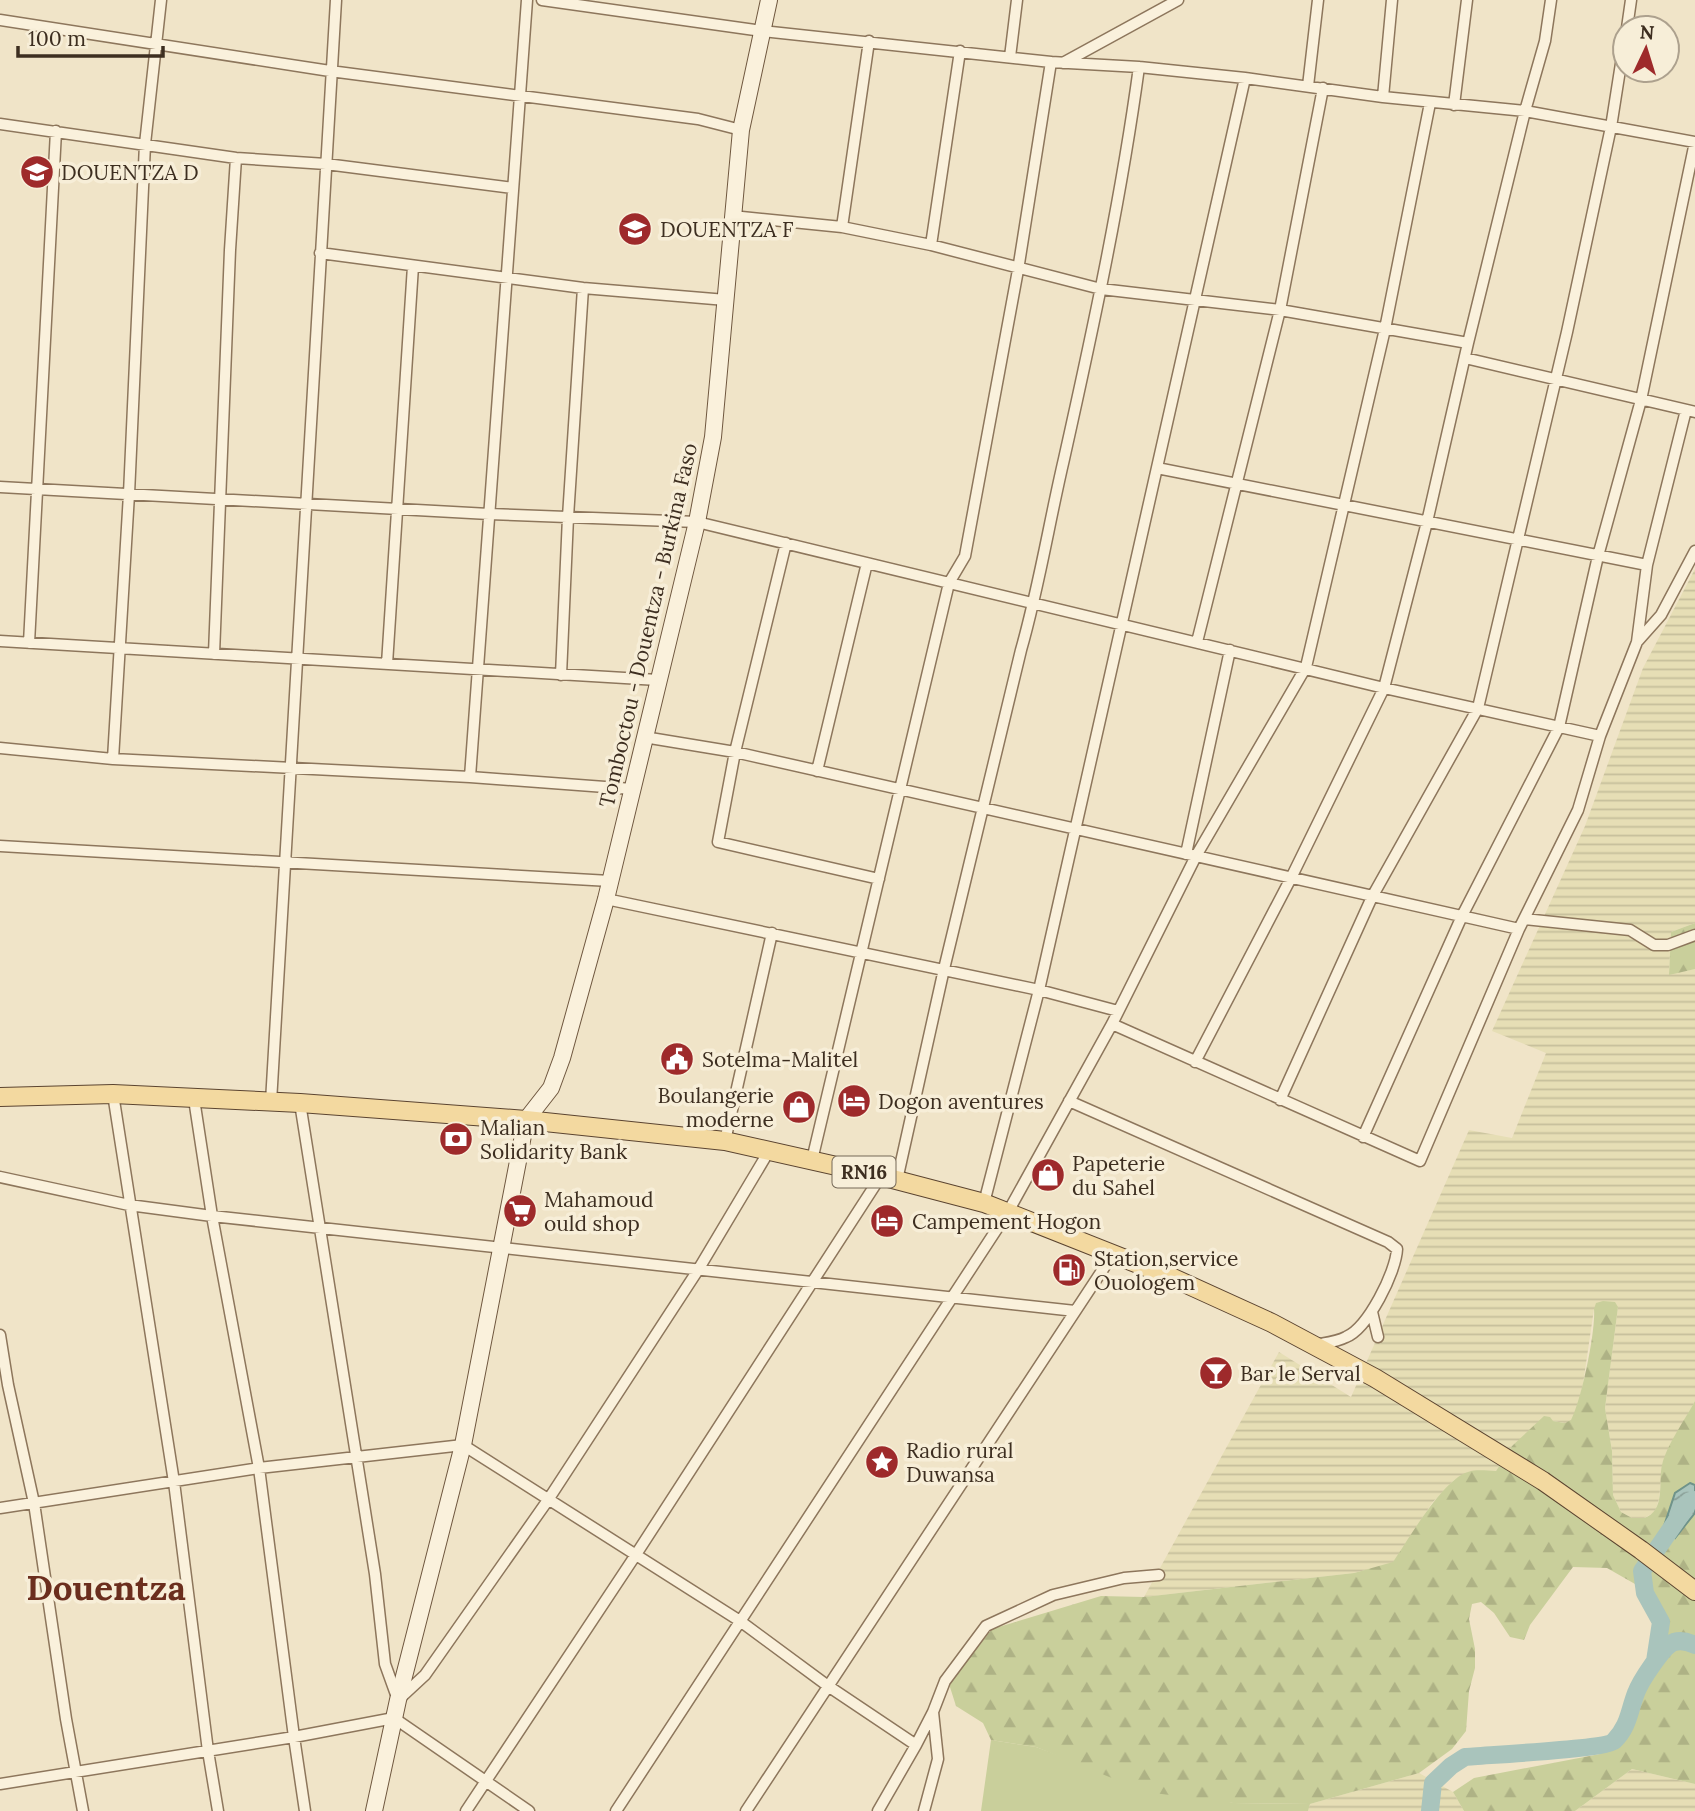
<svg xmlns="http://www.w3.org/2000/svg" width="1695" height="1811" font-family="Lora,serif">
<defs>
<pattern id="farmland-rules" width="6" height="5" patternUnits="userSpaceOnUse" patternTransform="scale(1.75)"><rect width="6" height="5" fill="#e6deb5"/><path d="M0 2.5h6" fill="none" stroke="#c6bf9b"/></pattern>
<pattern id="forest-firs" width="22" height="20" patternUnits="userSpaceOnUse" patternTransform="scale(1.75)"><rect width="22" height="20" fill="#c9cf9b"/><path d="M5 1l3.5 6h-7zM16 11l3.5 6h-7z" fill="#aeb285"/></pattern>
<pattern id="water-waves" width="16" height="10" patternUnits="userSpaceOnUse" patternTransform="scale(1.75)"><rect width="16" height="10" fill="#a9c4bc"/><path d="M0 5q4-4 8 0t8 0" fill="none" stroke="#8ba098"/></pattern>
</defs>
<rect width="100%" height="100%" fill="#f0e4c8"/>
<path fill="url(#farmland-rules)" d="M1695 569V923L1671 932 1669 974 1695 969V1401L1663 1462 1659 1499 1655 1512 1644 1518H1632L1621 1512 1613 1495 1612 1451 1605 1408 1618 1307 1594 1309 1583 1384 1577 1409 1571 1421 1565 1423 1553 1421 1512 1446 1496 1471H1471L1454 1480 1432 1503 1393 1563 1354 1573 1144 1597 1279 1352 1351 1397 1469 1130 1512 1138 1546 1053 1492 1031 1585 826 1643 668Z
M1632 1769 1695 1784V1811H1575Z
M1419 1773 1453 1792 1464 1811H1308L1310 1804Z"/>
<path fill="#c9cf9b" d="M991 1740 1036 1747 1071 1760 1233 1803 1310 1804 1308 1811H981Z"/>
<path fill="url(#forest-firs)" d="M1695 923V969L1669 975 1671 932Z
M1603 1301 1615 1302 1618 1307 1605 1408 1612 1451 1613 1495 1621 1512 1632 1518H1644C1666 1511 1658 1482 1662 1465 1667 1444 1685 1420 1695 1401V1784L1632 1769 1575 1811H1464L1453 1792 1474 1778 1600 1754 1666 1631 1642 1588 1607 1568 1573 1567 1530 1625 1524 1640 1510 1637 1494 1613 1481 1602 1472 1604 1469 1619 1475 1649V1668L1469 1691 1466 1731 1452 1749 1419 1773 1310 1804 1233 1803 1146 1792 1036 1747 991 1740 983 1723 956 1706 949 1684 992 1629 1101 1596 1144 1597 1354 1573 1393 1562C1408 1540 1443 1479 1468 1472 1477 1469 1487 1471 1496 1471L1512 1446 1544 1416 1550 1417 1553 1421 1565 1423 1571 1420C1581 1402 1596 1331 1594 1309L1596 1303Z"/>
<path fill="url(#water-waves)" stroke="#6f938a" stroke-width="2" d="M1690 1483 1695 1485V1513L1675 1538 1663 1529 1675 1493Z"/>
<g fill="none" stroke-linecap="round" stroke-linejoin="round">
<path stroke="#a9c4bc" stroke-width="18" d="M1655 1661 1661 1622 1645 1593 1642 1571 1690 1501 1695 1500
M1430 1811 1433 1783 1451 1766 1465 1757C1486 1755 1606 1749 1614 1741 1629 1726 1629 1711 1636 1693 1640 1682 1663 1646 1674 1642 1681 1640 1689 1642 1695 1645"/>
<g stroke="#8d765c" stroke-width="13">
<path id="minor" d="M542 0 762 31 1051 62 1139 67 1245 78 1383 97 1525 111 1695 142
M0 20 330 71 698 119 741 130
M1627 28 1631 0
M1010 57 1017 0
M1063 63 1178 0
M1308 86 1318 0
M1383 97 1392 0
M1454 105 1467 0
M0 124 236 158 326 164 513 188
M732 216 842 227 931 245 1101 289 1280 310 1468 343
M842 227 869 41
M931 245 960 51
M320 253 583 288 726 300
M1465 358 1695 412
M1157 468 1647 565
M0 487 489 514 697 522 1384 688 1600 736
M786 543 735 752 718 842 879 879
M0 641 658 680
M1197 642 1280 310 1323 88
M1637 642 1661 615 1695 551
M29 643 56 131
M214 654 230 250 236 158
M387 664 413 266
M561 675 568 517 583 288
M644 737 735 752 1519 929
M0 748 113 759 470 777 632 789
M113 759 129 494 145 144 161 0
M817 771 867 563
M470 777 527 0
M0 846 610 881
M1186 854 1230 650
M606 899 1039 990 1118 1011
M1524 919 1630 930 1654 945H1668L1695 935
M1112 1024 1420 1161 1519 929 1578 810 1600 736 1637 642 1647 565 1686 410
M1195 1062 1291 878 1384 688 1427 522 1468 343 1525 111 1545 41 1551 0
M113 1094 174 1482 208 1751 218 1811
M194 1099 212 1216 259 1468 294 1737 305 1811
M1280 1100 1372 897 1478 708 1567 332 1611 127 1625 38
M1069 1101 1388 1242 1397 1249C1396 1272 1368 1328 1346 1337 1337 1342 1324 1343 1314 1345
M271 1102 336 0
M300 1103 375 1574 385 1664 398 1700 425 1675 548 1500 698 1270 769 1151
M1363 1137 1462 916 1559 727 1598 556 1641 400 1695 142
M725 1141 772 933
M812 1160 949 583 965 556 1018 270 1051 62
M0 1177 129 1205 212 1216 1075 1311
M897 1180 944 969 1021 650C1039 587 1049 523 1064 459 1093 329 1121 199 1139 67
M984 1203 1039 990 1245 78
M1372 1312 1378 1337
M0 1335 8 1385 34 1503 66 1719 83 1811
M0 1508 259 1468 463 1445 740 1621 828 1686 916 1745
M0 1784 294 1737 394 1718 529 1811
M466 1811 635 1556 881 1176
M616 1811 1008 1212 1112 1024 1196 856 1306 667 1385 329 1430 103
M746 1811 1113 1254
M878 1811 916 1745 933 1712 945 1681 986 1626 1053 1595 1124 1578 1159 1575
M924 1811 938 1759 933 1712"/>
</g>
<g stroke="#6f573f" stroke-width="18">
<path id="secondary" d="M374 1811 398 1700 463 1445 526 1120 551 1088 562 1058 606 899 697 522 713 437 741 130 769 0"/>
</g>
<g stroke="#5b4430" stroke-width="20">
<path id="primary" d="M0 1097 113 1094 300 1103 526 1120 725 1141 881 1176 984 1203 1171 1277 1272 1323 1375 1378 1543 1481 1641 1550 1695 1591"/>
</g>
<use href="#minor" stroke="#faf1dc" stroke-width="10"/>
<use href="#secondary" stroke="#faf1dc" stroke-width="16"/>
<use href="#primary" stroke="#f3d9a0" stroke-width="18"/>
</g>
<defs>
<g id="school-disc" transform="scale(1.75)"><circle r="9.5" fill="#9e2a2b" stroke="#f7eed8"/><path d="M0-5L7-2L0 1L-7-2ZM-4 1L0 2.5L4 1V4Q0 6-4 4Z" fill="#fff"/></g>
<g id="civic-disc" transform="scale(1.75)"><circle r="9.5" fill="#9e2a2b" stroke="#f7eed8"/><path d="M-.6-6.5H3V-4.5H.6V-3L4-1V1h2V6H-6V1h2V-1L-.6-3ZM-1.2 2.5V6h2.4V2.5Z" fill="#fff"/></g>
<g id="hotel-disc" transform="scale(1.75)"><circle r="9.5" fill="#9e2a2b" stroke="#f7eed8"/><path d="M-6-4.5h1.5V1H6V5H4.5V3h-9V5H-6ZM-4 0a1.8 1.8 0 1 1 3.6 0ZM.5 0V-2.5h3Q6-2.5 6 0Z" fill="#fff"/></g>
<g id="shop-disc" transform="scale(1.75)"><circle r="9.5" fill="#9e2a2b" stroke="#f7eed8"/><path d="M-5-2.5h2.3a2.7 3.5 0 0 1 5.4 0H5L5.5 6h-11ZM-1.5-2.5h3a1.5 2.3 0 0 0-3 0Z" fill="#fff"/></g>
<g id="bank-disc" transform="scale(1.75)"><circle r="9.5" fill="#9e2a2b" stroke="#f7eed8"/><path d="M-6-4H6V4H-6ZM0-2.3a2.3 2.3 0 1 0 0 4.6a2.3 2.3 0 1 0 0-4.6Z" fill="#fff"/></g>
<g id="supermarket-disc" transform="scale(1.75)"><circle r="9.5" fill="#9e2a2b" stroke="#f7eed8"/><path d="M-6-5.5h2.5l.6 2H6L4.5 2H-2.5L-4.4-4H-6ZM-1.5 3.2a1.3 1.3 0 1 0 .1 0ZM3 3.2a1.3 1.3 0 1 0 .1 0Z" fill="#fff"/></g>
<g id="fuel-disc" transform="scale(1.75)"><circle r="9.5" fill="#9e2a2b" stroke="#f7eed8"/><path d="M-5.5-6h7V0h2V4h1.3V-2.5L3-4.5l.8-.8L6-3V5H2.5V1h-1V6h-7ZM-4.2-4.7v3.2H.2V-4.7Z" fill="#fff"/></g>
<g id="bar-disc" transform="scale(1.75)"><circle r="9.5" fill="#9e2a2b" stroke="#f7eed8"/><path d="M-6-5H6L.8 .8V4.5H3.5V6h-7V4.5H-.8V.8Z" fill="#fff"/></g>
<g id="sight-disc" transform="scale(1.75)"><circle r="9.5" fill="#9e2a2b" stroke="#f7eed8"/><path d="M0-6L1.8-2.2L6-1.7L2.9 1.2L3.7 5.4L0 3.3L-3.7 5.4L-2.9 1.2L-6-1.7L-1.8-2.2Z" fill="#fff"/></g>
</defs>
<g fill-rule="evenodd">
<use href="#school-disc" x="37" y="172"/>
<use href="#school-disc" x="635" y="229"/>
<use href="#civic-disc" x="677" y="1059"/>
<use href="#hotel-disc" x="854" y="1101"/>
<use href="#shop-disc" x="799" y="1107"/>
<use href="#bank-disc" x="456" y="1139"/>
<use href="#shop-disc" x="1048" y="1175"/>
<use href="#supermarket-disc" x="520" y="1211"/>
<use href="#hotel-disc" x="887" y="1221"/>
<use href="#fuel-disc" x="1069" y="1270"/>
<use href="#bar-disc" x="1216" y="1373"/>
<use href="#sight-disc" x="882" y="1462"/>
</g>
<g text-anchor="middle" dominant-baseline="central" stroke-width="7" stroke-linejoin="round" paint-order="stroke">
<rect fill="#f7eed8" stroke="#756857" stroke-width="2" x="832.5" y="1156.5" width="63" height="31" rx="5"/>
<g font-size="19" font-weight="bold" fill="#3d2e20">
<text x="864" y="1172">RN16</text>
</g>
<g font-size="21" fill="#3d2e20" stroke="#f7eed8" text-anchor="start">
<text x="61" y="172">DOUENTZA D</text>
<text x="660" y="229">DOUENTZA F</text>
<text x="702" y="1059">Sotelma-Malitel</text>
<text x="774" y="1095" text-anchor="end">Boulangerie<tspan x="774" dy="24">moderne</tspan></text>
<text x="878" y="1101">Dogon aventures</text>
<text x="480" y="1127">Malian<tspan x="480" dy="24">Solidarity Bank</tspan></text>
<text x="1072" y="1163">Papeterie<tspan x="1072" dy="24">du Sahel</tspan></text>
<text x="544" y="1199">Mahamoud<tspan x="544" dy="24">ould shop</tspan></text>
<text x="912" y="1221">Campement Hogon</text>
<text x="1094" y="1258">Station,service<tspan x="1094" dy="24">Ouologem</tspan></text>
<text x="1240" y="1373">Bar le Serval</text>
<text x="906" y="1450">Radio rural<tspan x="906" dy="24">Duwansa</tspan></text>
</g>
<g font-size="21" fill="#3d2e20" stroke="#f7eed8">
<text transform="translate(648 625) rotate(-77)">Tomboctou - Douentza - Burkina Faso</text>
</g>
<g font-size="35" font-weight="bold" fill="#6b2e1e" stroke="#f7eed8">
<text x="106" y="1587">Douentza</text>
</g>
</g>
<g transform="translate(1646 49) rotate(4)"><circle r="33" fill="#f7eed8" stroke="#ada18e" stroke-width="2"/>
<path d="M0-5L12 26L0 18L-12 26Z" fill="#9e2a2b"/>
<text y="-10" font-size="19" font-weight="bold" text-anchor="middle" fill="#3d2e20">N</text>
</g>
<path d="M18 46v10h145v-10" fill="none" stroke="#3d2e20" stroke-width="3.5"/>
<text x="28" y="46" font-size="21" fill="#3d2e20" stroke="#f7eed8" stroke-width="5" paint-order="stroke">100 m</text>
</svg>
